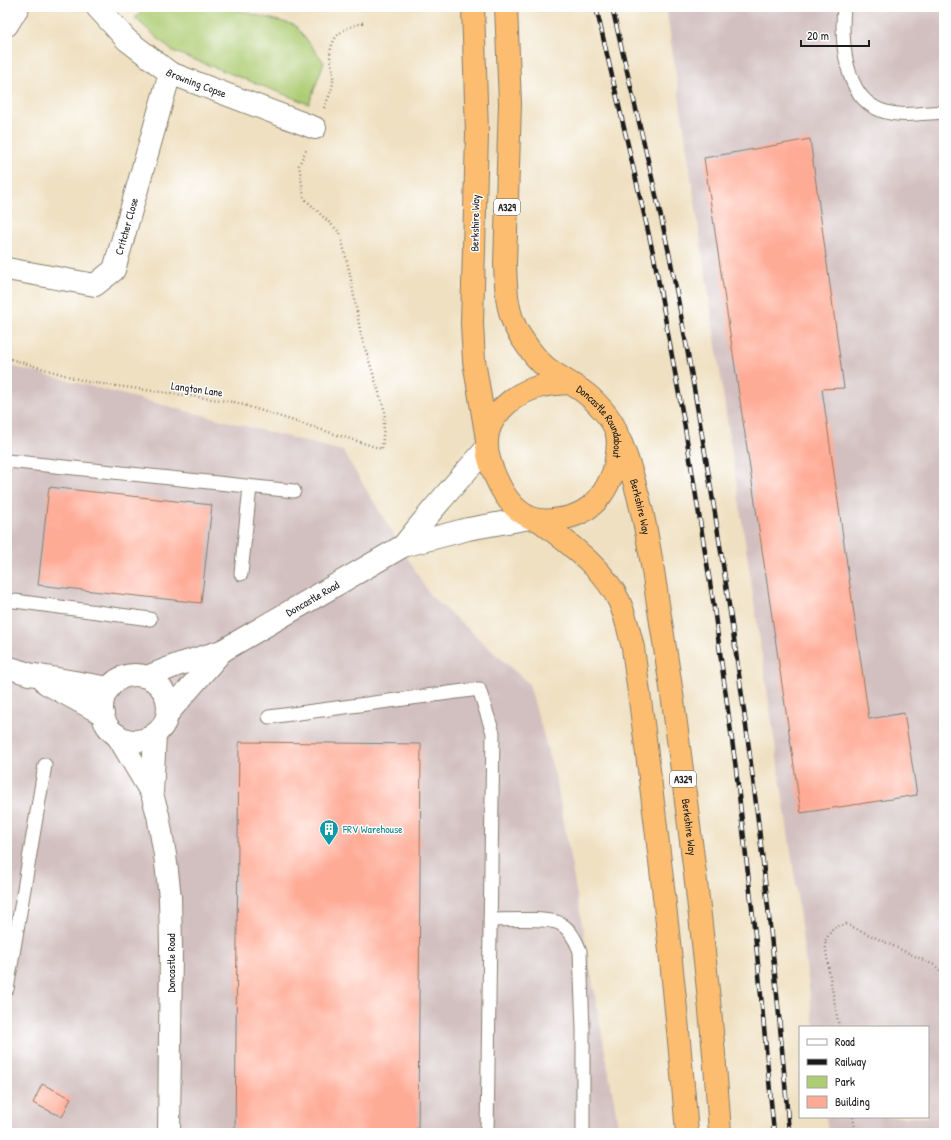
<svg xmlns="http://www.w3.org/2000/svg" width="951" height="1140" font-family="'Patrick Hand',sans-serif">
<rect width="100%" height="100%" fill="#fff"/>
<filter id="ink" filterUnits="userSpaceOnUse"><feTurbulence type="fractalNoise" baseFrequency=".025" numOctaves="2"/><feDisplacementMap in="SourceGraphic" scale="8" xChannelSelector="R" yChannelSelector="G"/><feConvolveMatrix kernelMatrix="1 2 1 2 8 2 1 2 1" color-interpolation-filters="sRGB"/></filter>
<filter id="wash" filterUnits="userSpaceOnUse"><feTurbulence type="fractalNoise" baseFrequency=".012" numOctaves="4" result="noise"/><feDisplacementMap in="SourceGraphic" scale="16" xChannelSelector="R" yChannelSelector="G"/><feGaussianBlur stdDeviation="0.9" result="paint"/><feColorMatrix in="noise" values="0 0 0 0 0 0 0 0 0 0 0 0 0 0 0 0 0 1.4 0 .05"/><feComposite in="paint" operator="in"/></filter>
<g filter="url(#wash)">
<rect width="100%" height="100%" fill="#efe0c1"/>
<path fill="#d2bfc0" d="M666 7H944V1133H828L826 1117H928V1027H814L795 879Z
M7 365 343 451 430 595 529 684 556 779 617 1118 618 1133H7Z"/>
<path fill="#adcc73" stroke="#647448" d="M146 7H225L295 25 324 62 309 104 172 51 135 18Z"/>
<g id="blocks">
<path fill="#feab96" d="M810 139 844 388 822 389 869 719 904 713 917 795 801 813 704 158Z
M49 487 212 505 201 603 38 585Z
M239 742 421 744 418 1133H235Z
M42 1084 71 1098 62 1117 33 1103Z"/>
</g>
</g>
<g filter="url(#ink)">
<use href="#blocks" fill-opacity="0" stroke="#867e6e" stroke-width="1"/>
<g fill="none" stroke-linecap="round" stroke-linejoin="round">
<g stroke="#867e6e" stroke-width="15">
<path id="service" d="M844 7C841 40 844 96 880 110 899 118 924 113 944 112
M7 461 294 491
M241 574 250 487
M7 600 150 619
M269 717 479 689 493 733 487 1133
M490 920C505 920 550 917 561 924 571 930 576 941 580 951L583 1029V1133
M7 989 45 765"/>
</g>
<g stroke="#867e6e" stroke-width="24">
<g id="minor">
<path id="s1" d="M97 7 127 40 170 73 315 128"/>
<path d="M7 25 18 7"/>
<path id="s2" d="M7 269 95 285 114 270 170 73"/>
<path d="M117 735 152 794 158 815 165 855 170 897 171 948 169 1133"/>
<path d="M152 794 155 734"/>
</g>
</g>
<g stroke="#867e6e" stroke-width="24">
<g id="tertiary">
<path d="M403 546C430 512 458 480 487 448"/>
<path d="M7 667 29 674 109 688"/>
<circle cx="135" cy="708" r="33"/>
<path id="s3" d="M147 677 177 665 222 651 403 546 468 529 530 518"/>
<path d="M46 683 103 714"/>
<path d="M168 713 222 651"/>
</g>
</g>
<g stroke="#867e6e" stroke-width="24">
<g id="trunk">
<path d="M473 7 477 133 472 324 474 361 487 439"/>
<path id="s4" d="M506 7 510 103 505 264C506 289 506 315 521 337 528 348 538 361 548 369 559 377 571 383 581 390 593 398 612 418 616 431 620 441 616 463 613 473 606 490 598 503 582 512 569 519 542 524 529 517 513 510 503 494 496 478 491 467 486 453 487 441 487 417 512 396 532 389 544 384 557 384 568 383"/>
<path id="s5" d="M620 440C641 492 650 548 658 604 664 641 670 678 675 716 693 854 711 993 720 1133"/>
<path d="M539 520C566 542 604 568 619 601 626 616 629 632 633 648 655 809 674 971 687 1133"/>
</g>
</g>
<path stroke="#867e6e" stroke-width="2.5" stroke-dasharray="1 3" stroke-linecap="butt" d="M324 108C328 98 334 88 333 76 333 69 330 62 330 55 332 32 346 28 365 22
M7 358 88 382 234 402 382 449 385 412 361 335 350 274 340 233 304 198 299 165 307 148
M839 1027 828 966 825 941 833 928 846 924 934 965 944 974
M853 1117 856 1133"/>
<use href="#service" stroke="#fff" stroke-width="13"/>
<use href="#minor" stroke="#fff" stroke-width="22"/>
<use href="#tertiary" stroke="#fff" stroke-width="22"/>
<use href="#trunk" stroke="#fcbd6f" stroke-width="22"/>
<g stroke="#1c1c1c" stroke-width="4.5">
<path id="rail" d="M596 7 654 257 684 422 713 601 736 769 756 943 774 1133
M612 7C631 89 651 171 669 253 686 337 700 422 714 507 747 714 773 923 789 1133"/>
</g>
<use href="#rail" stroke="#fff" stroke-width="3" stroke-dasharray="9" stroke-linecap="butt"/>
</g>
</g>
<defs>
<g id="building-pin" transform="scale(1)"><path d="M0 17L-7.5 6A9.5 9.5 0 1 1 7.5 6Z" fill="#0f9aa8" stroke="#fff"/><path d="M-4-6H4V6H1V3H-1V6H-4ZM-2.5-4.3h1.7v1.8h-1.7ZM.8-4.3h1.7v1.8H.8ZM-2.5-1h1.7V.8h-1.7ZM.8-1h1.7V.8H.8Z" fill="#fff"/></g>
</defs>
<g fill-rule="evenodd">
<use href="#building-pin" x="329" y="829"/>
</g>
<g text-anchor="middle" dominant-baseline="central" stroke-width="3" stroke-linejoin="round" paint-order="stroke">
<g fill="#fff" stroke="#606060" stroke-width="1">
<rect x="494" y="199" width="26" height="16" rx="3"/>
<rect x="670" y="771" width="26" height="16" rx="3"/>
</g>
<g font-size="10" font-weight="bold" fill="#1c1c1c">
<text x="507" y="207">A329</text>
<text x="683" y="779">A329</text>
</g>
<g font-size="11" fill="#1c1c1c" stroke="#fff">
<text stroke="none"><textPath href="#s1" startOffset="127">Browning Copse</textPath></text>
<text transform="translate(475 223) rotate(-89)">Berkshire Way</text>
<text stroke="none"><textPath href="#s2" startOffset="159">Critcher Close</textPath></text>
<text transform="translate(197 389) rotate(8)">Langton Lane</text>
<text stroke="none"><textPath href="#s4" startOffset="453">Doncastle Roundabout</textPath></text>
<text stroke="none"><textPath href="#s5" startOffset="70">Berkshire Way</textPath></text>
<text stroke="none"><textPath href="#s3" startOffset="184">Doncastle Road</textPath></text>
<text stroke="none"><textPath href="#s5" startOffset="394">Berkshire Way</textPath></text>
<text transform="translate(171 963) rotate(-90)">Doncastle Road</text>
</g>
<g font-size="11" fill="#0d838f" stroke="#fff" text-anchor="start">
<text x="343" y="829">FRV Warehouse</text>
</g>
</g>
<rect width="951" height="1140" fill="none" stroke="#fff" stroke-width="24"/>
<rect x="799" y="1026" width="130" height="92" fill="#ffffff" stroke="#a4a4a4"/>
<rect x="807" y="1039" width="20" height="6" fill="#ffffff" stroke="#a4a4a4"/>
<text x="835" y="1046" font-size="12" fill="#1c1c1c">Road</text>
<rect x="807" y="1059" width="20" height="6" fill="#1c1c1c" stroke="#a4a4a4"/>
<text x="835" y="1066" font-size="12" fill="#1c1c1c">Railway</text>
<rect x="807" y="1076" width="20" height="12" fill="#adcc73" stroke="#a4a4a4"/>
<text x="835" y="1086" font-size="12" fill="#1c1c1c">Park</text>
<rect x="807" y="1096" width="20" height="12" fill="#feab96" stroke="#a4a4a4"/>
<text x="835" y="1106" font-size="12" fill="#1c1c1c">Building</text>
<path d="M801 40v6h68v-6" fill="none" stroke="#1c1c1c" stroke-width="2"/>
<text x="807" y="40" font-size="12" fill="#1c1c1c" stroke="#ffffff" stroke-width="3" paint-order="stroke">20 m</text>
</svg>
